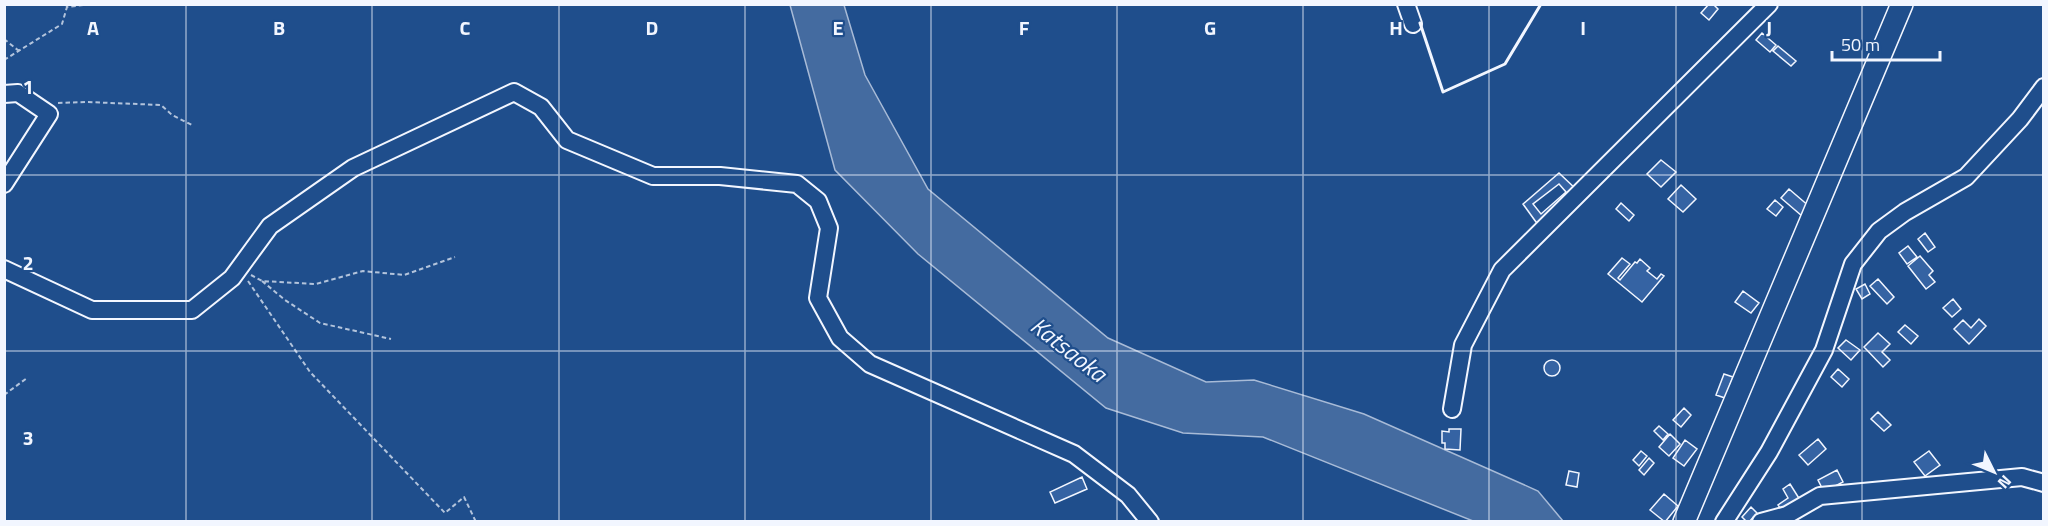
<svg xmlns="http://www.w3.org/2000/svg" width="2048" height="526" font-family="'Titillium Web',sans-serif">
<rect width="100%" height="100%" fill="#1f4e8c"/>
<path fill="#446ba0" stroke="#a8bbd7" stroke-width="1.5" d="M790 5H844L865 75 928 189 1108 338 1206 382 1254 380 1364 414 1538 491 1563 521H1473L1263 437 1183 433 1106 408 918 254 835 170Z"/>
<path fill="#3563a3" stroke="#f2f6ff" stroke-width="1.5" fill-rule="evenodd" d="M1709 4H1713L1718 9 1709 20 1701 13Z
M1762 33 1776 45 1770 52 1756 40Z
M1778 46 1796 61 1791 66 1773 51Z
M1661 160 1676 172 1661 187 1647 174Z
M1559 173 1579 192 1543 224 1536 222 1523 204ZM1559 184 1566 192 1541 214 1533 204Z
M1681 185 1696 199 1683 212 1668 199Z
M1789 189 1810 207 1802 216 1781 198Z
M1775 200 1783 207 1776 216 1767 209Z
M1621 203 1634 215 1629 221 1616 209Z
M1925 233 1935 247 1928 252 1918 239Z
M1908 246 1917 257 1907 264 1899 253Z
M1920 256 1933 271 1929 275 1935 282 1926 289 1908 266Z
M1622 258 1630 264 1618 278 1620 280 1635 262 1637 263 1640 259 1650 268 1647 271 1657 279 1661 274 1664 276 1642 302 1608 274Z
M1878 279 1894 297 1887 304 1870 286Z
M1865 284 1870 294 1862 299 1856 289Z
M1743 291 1759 303 1751 313 1735 302Z
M1953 299 1961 309 1952 317 1943 308Z
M1979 319 1986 326 1969 344 1954 329 1963 320 1971 328Z
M1905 325 1918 336 1911 344 1898 332Z
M1878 333 1890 344 1882 352 1890 360 1883 367 1864 347Z
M1846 340 1860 350 1851 360 1838 348Z
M1544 368a8 8 0 1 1 16 0a8 8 0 1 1-16 0Z
M1838 369 1849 379 1842 387 1831 377Z
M1724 374 1733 377 1725 398 1716 395Z
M1684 408 1691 415 1681 427 1673 420Z
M1878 412 1891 425 1884 431 1871 419Z
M1659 426 1668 434 1663 440 1654 431Z
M1449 429H1461L1460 450 1445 449V443H1442V431L1449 432Z
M1670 434 1680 444 1669 456 1659 447Z
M1818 439 1826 449 1808 465 1799 455Z
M1685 440 1697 449 1684 466 1673 458Z
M1641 451 1647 456 1639 466 1633 460Z
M1929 451 1940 465 1925 476 1914 462Z
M1649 458 1654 463 1644 475 1639 470Z
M1837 470 1843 482 1824 492 1818 480Z
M1569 471 1579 473 1577 487 1566 485Z
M1082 477 1087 489 1055 503 1050 492Z
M1790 484 1802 503 1784 514 1778 505 1788 498 1783 489Z
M1664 494 1678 506 1665 522 1650 510Z
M1751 507 1757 513 1749 522H1747L1742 517Z"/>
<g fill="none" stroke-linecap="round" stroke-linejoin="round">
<g stroke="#f2f6ff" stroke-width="20">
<path id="minor" d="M1406 4 1413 24
M4 94 18 93 49 114 4 184
M4 269 92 310H192L232 278 270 226 353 168 514 92 541 107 567 140 653 176H720L797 184 818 201 829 228 818 298 840 338 870 364 1074 454 1128 495 1150 522
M1452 409 1463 345 1502 270 1769 4
M1724 522 1769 452 1824 350 1853 264 1879 231 1905 212 1966 177 2020 119 2044 87
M1761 522 1787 515 1820 496 2022 477 2044 483"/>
</g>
<g stroke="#f2f6ff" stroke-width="24">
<path id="major" d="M1684 522 1902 4"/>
</g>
<path stroke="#b3c4dc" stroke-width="2" stroke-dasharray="4.5 3" stroke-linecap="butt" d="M66 4 67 7 92 4
M4 39 19 51
M4 60 62 24 67 7
M58 103 87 102 161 105 172 115 192 125
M251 275 262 281 316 284 363 271 404 275 455 257
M248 281 310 372 445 513 464 497 476 522
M262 281 285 300 320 323 391 339
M4 395 27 378"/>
<use href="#minor" stroke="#1f4e8c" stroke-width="16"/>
<use href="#major" stroke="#1f4e8c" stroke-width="21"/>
<path stroke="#f2f6ff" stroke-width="3" d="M1420 23 1443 92 1505 64 1541 4"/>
</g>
<path fill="none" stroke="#f2f6ff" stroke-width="1.5" stroke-opacity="0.55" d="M186 4V522M372 4V522M559 4V522M745 4V522M931 4V522M1117 4V522M1303 4V522M1489 4V522M1676 4V522M1862 4V522M4 175H2044M4 351H2044"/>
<g text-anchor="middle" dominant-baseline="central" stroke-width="4.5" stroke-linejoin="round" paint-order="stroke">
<g font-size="24" font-style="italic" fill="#f2f6ff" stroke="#1f4e8c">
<text transform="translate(1069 349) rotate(38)">Katsaoka</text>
</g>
</g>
<g font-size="20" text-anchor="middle" font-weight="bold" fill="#f2f6ff" stroke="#1f4e8c" stroke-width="4.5" stroke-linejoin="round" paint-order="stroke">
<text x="93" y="35">A</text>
<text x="279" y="35">B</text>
<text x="465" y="35">C</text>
<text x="652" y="35">D</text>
<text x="838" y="35">E</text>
<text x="1024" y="35">F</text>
<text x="1210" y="35">G</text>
<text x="1396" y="35">H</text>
<text x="1583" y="35">I</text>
<text x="1769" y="35">J</text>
<text x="28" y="94">1</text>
<text x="28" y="270">2</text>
<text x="28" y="445">3</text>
</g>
<rect width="2048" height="526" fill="none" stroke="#f2f6ff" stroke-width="12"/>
<g transform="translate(1994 472) rotate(133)" stroke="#1f4e8c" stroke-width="4.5" paint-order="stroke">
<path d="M0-4.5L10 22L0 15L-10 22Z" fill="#f2f6ff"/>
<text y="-9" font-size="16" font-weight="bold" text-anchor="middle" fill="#f2f6ff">N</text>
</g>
<path d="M1832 51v9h108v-9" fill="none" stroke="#f2f6ff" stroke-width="3"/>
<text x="1841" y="51" font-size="18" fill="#f2f6ff" stroke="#1f4e8c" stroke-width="4.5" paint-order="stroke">50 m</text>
</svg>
